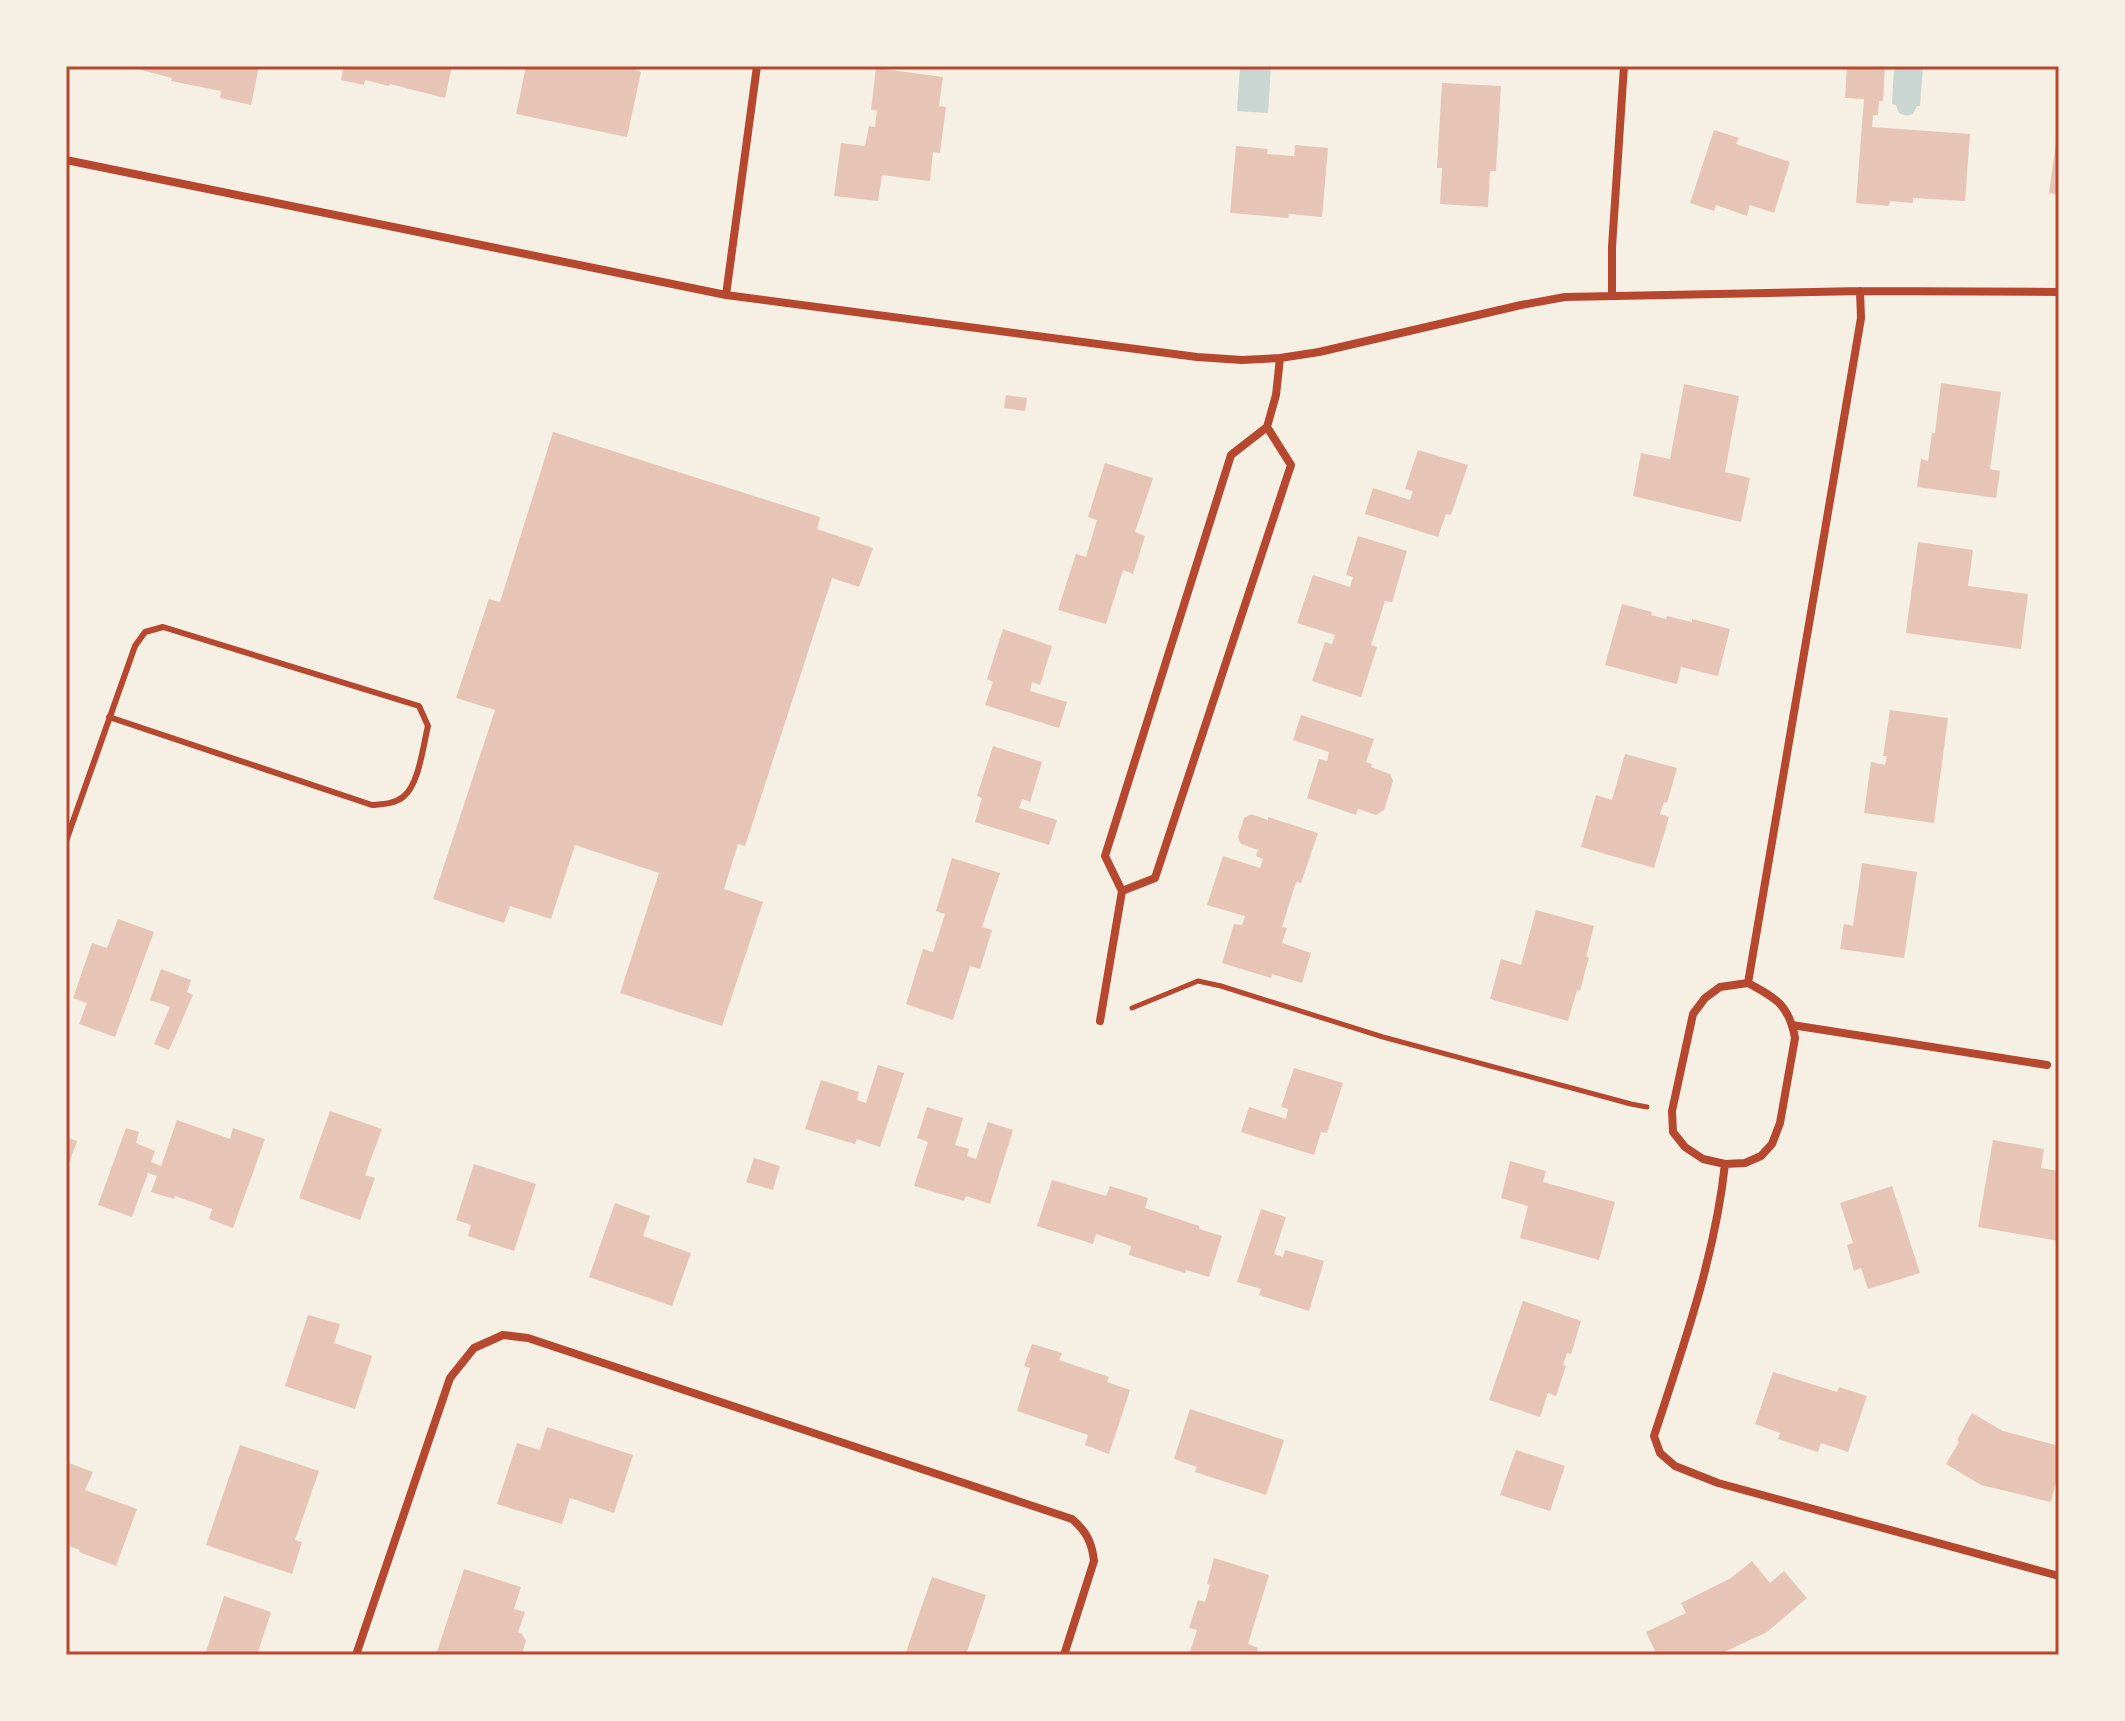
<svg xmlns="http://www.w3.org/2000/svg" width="2125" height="1721" font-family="Commissioner,sans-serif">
<rect width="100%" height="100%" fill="#f6efe4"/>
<path fill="#c9d6d2" d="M1240 66H1271L1268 113 1237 111Z
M1894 66H1923L1920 106H1917L1913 114C1908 116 1905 116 1899 113L1896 105 1892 104Z"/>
<path fill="#e6c5b7" d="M126 66H259L251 105 220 98 221 91 171 81 172 78Z
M344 66H452L445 98 390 84 389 86 365 80 364 85 341 80Z
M526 66H637L636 70 641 72 627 137 516 114Z
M1847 66H1885L1883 101H1879L1878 115H1873L1872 127 1970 134 1965 201 1913 198V203L1890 201 1889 206 1856 203 1864 99 1845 98Z
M876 68 943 77 939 106 946 107 940 153 933 152 930 181 882 175 878 201 834 196 841 143 865 146 869 126 875 127 877 110H871Z
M1442 83 1501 86 1496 171H1490L1488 207 1440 204 1442 168H1437Z
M1714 130 1739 138 1736 144 1790 162 1774 213 1750 205 1747 216 1716 205 1714 211 1690 203Z
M2057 135 2059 136V195L2049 193Z
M1295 145 1328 148 1322 217 1289 214 1288 218 1230 213 1236 146 1268 149 1267 154 1294 156Z
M1941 383 2001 392 1990 469 2000 471 1996 498 1917 487 1921 459 1928 461 1932 433H1935Z
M1684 384 1739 396 1725 472 1750 478 1741 522 1633 496 1641 453 1670 459Z
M1006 395 1027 398 1025 411 1004 408Z
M553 432 820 517 817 529 873 548 859 587 832 578 745 846 738 844 724 889 763 902 722 1026 620 993 659 873 575 845 551 919 510 906 504 923 433 899 495 710 456 698 489 599 500 602Z
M1418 450 1468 465 1451 515 1446 514 1438 537 1365 514 1373 488 1410 500 1413 491 1405 489Z
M1105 463 1153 478 1135 532 1145 536 1133 574 1123 570 1106 624 1058 610 1076 554 1086 557 1097 520 1088 517Z
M1358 536 1407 551 1392 602 1385 601 1371 645 1377 647 1361 697 1312 681 1325 642 1332 644 1335 635 1297 623 1313 575 1350 587 1353 577 1346 575Z
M1918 542 1973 550 1968 586 2028 594 2021 649 1906 633Z
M1622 604 1652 612 1651 615 1666 619 1667 616 1692 622V619L1730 629 1718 676 1681 667 1677 684 1605 665Z
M1003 629 1052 646 1040 685 1032 682 1030 691 1067 702 1059 728 985 705 993 682 987 679Z
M1890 710 1948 718 1934 823 1864 813 1871 762 1885 765 1887 756H1883Z
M1301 715 1374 739 1366 762 1372 764 1371 767 1390 774 1393 781 1384 810 1376 815 1358 809 1356 815 1307 798 1319 759 1327 761 1329 752 1293 740Z
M993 746 1042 762 1030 802 1022 799 1019 808 1057 820 1049 845 975 822 982 798 977 796Z
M1625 754 1677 768 1667 803 1664 802 1660 814 1669 817 1654 868 1581 847 1596 795 1612 800Z
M1251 814 1268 820V817L1318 833 1301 883 1296 882 1282 927 1287 928 1282 943 1311 953 1302 983 1272 974 1271 978 1222 963 1234 924 1242 925 1245 916 1207 905 1223 856 1260 868 1263 859 1256 856 1258 850 1241 844 1238 837 1244 818Z
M952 858 1000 873 982 927 992 930 980 969 970 966 953 1020 906 1004 923 949 933 952 945 914 936 911Z
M1862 863 1917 872 1904 958 1840 949 1844 924 1853 926Z
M1536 910 1594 926 1586 957H1589L1580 991 1577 990 1568 1021 1490 999 1501 959 1521 965Z
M118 919 154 932 115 1037 79 1024 87 1003 73 998 92 943 107 948Z
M161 969 191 980 187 992 193 995 169 1050 154 1044 170 1007 150 1000Z
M878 1065 904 1073 880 1147 857 1139 855 1144 805 1129 821 1080 859 1092 857 1100 866 1103Z
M1294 1068 1343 1083 1327 1133 1321 1132 1314 1155 1241 1132 1249 1107 1286 1119 1288 1109 1281 1107Z
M927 1107 963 1118 955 1145 969 1149 967 1156 976 1159 988 1122 1013 1130 990 1204 966 1196 964 1201 914 1186 928 1142 917 1138Z
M330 1111 382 1129 365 1175 375 1178 360 1220 299 1198Z
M177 1120 230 1139 233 1128 265 1139 233 1228 209 1219 212 1209 175 1196 174 1199 151 1192 157 1176 148 1173 132 1217 98 1205 126 1128 139 1132 136 1143 155 1151 151 1162 161 1166Z
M66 1137 77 1141 66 1171Z
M1993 1140 2044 1149 2041 1168 2059 1171V1241L1978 1227Z
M754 1158 780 1166 773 1190 746 1182Z
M1510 1161 1546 1171 1543 1182 1615 1202 1599 1260 1520 1238 1528 1206 1501 1198Z
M474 1164 536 1184 514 1251 468 1236 471 1225 456 1220Z
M1052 1180 1106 1196 1110 1186 1148 1198 1145 1208 1199 1226V1229L1222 1236 1209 1277 1186 1270 1185 1273 1129 1255 1131 1246 1096 1234 1093 1244 1037 1226Z
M1892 1186 1920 1273 1868 1289 1861 1268 1854 1271 1847 1245 1853 1243 1840 1203Z
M615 1203 650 1216 643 1236 691 1253 672 1306 589 1277Z
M1261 1209 1286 1217 1274 1254 1283 1257 1285 1250 1324 1261 1309 1311 1259 1295 1261 1289 1237 1282Z
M1523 1301 1581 1321 1571 1354 1567 1353 1563 1365 1566 1366 1556 1396 1548 1393 1540 1417 1489 1400Z
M308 1315 340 1324 334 1343 372 1356 355 1409 285 1386Z
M1032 1344 1062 1353 1059 1360 1109 1377 1107 1382 1130 1390 1109 1454 1085 1445 1088 1435 1017 1411 1030 1368 1024 1366Z
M1773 1372 1837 1392 1839 1387 1867 1396 1848 1452 1821 1443 1818 1452 1778 1439 1780 1433 1755 1424Z
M1190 1409 1284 1440 1266 1495 1195 1472 1197 1467 1174 1459Z
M1972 1413 2003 1431 2059 1446V1467L2051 1502 1981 1485 1946 1464 1959 1442 1957 1440Z
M547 1427 633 1455 614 1513 570 1498 562 1524 497 1504 517 1443 540 1450Z
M240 1445 319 1471 295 1540 302 1542 292 1574 206 1545Z
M1516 1450 1565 1466 1550 1511 1500 1495Z
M66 1462 93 1472 85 1490 137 1509 116 1566 79 1552 80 1550 66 1545Z
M1214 1558 1269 1575 1248 1644 1258 1648 1256 1655H1189L1197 1630 1189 1628 1198 1600 1205 1602 1210 1585 1207 1584Z
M1752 1561 1770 1583 1784 1571 1807 1598 1767 1632 1718 1655H1657L1646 1632 1686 1613 1681 1603 1731 1578Z
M464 1569 521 1587 514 1609 525 1612 518 1632 522 1634 526 1641 523 1651 514 1655H436Z
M932 1577 986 1595 966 1655H905Z
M224 1596 271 1612 257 1655H205Z"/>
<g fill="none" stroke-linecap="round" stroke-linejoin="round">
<path stroke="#b5482f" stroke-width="5" d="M1132 1008 1198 981 1221 986 1383 1037 1631 1104 1647 1107"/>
<path stroke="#b5482f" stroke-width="6" d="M66 841 135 646 145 632 163 627 419 706 428 726C423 746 419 785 403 797 394 804 383 804 372 805L109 717"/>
<path stroke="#b5482f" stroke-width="8" d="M757 66 726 295 1197 357 1242 360 1280 358 1319 352 1521 305 1565 297 1860 291 2059 292
M66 160 726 295
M1612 295V247L1624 66
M1267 427 1291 465 1155 878 1122 891 1105 856 1231 455 1267 427 1276 395 1280 358
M1748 983 1861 318 1860 291
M1748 983C1776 998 1789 1005 1795 1038L1780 1123 1772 1144 1761 1156 1745 1163 1725 1164 1703 1159 1685 1147 1673 1132 1672 1111 1693 1014 1705 998 1720 987Z
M1100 1021 1122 891
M1792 1025 2047 1065
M1725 1164C1715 1257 1683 1347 1654 1436L1660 1453 1675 1466 1718 1483 2059 1576
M356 1655 450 1378 474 1348 503 1335 528 1338 1072 1519C1086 1531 1092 1542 1094 1561L1064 1655"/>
</g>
<rect width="2125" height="1721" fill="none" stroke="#f6efe4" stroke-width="136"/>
<rect x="68" y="68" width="1989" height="1585" fill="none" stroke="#b5482f" stroke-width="3"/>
</svg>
